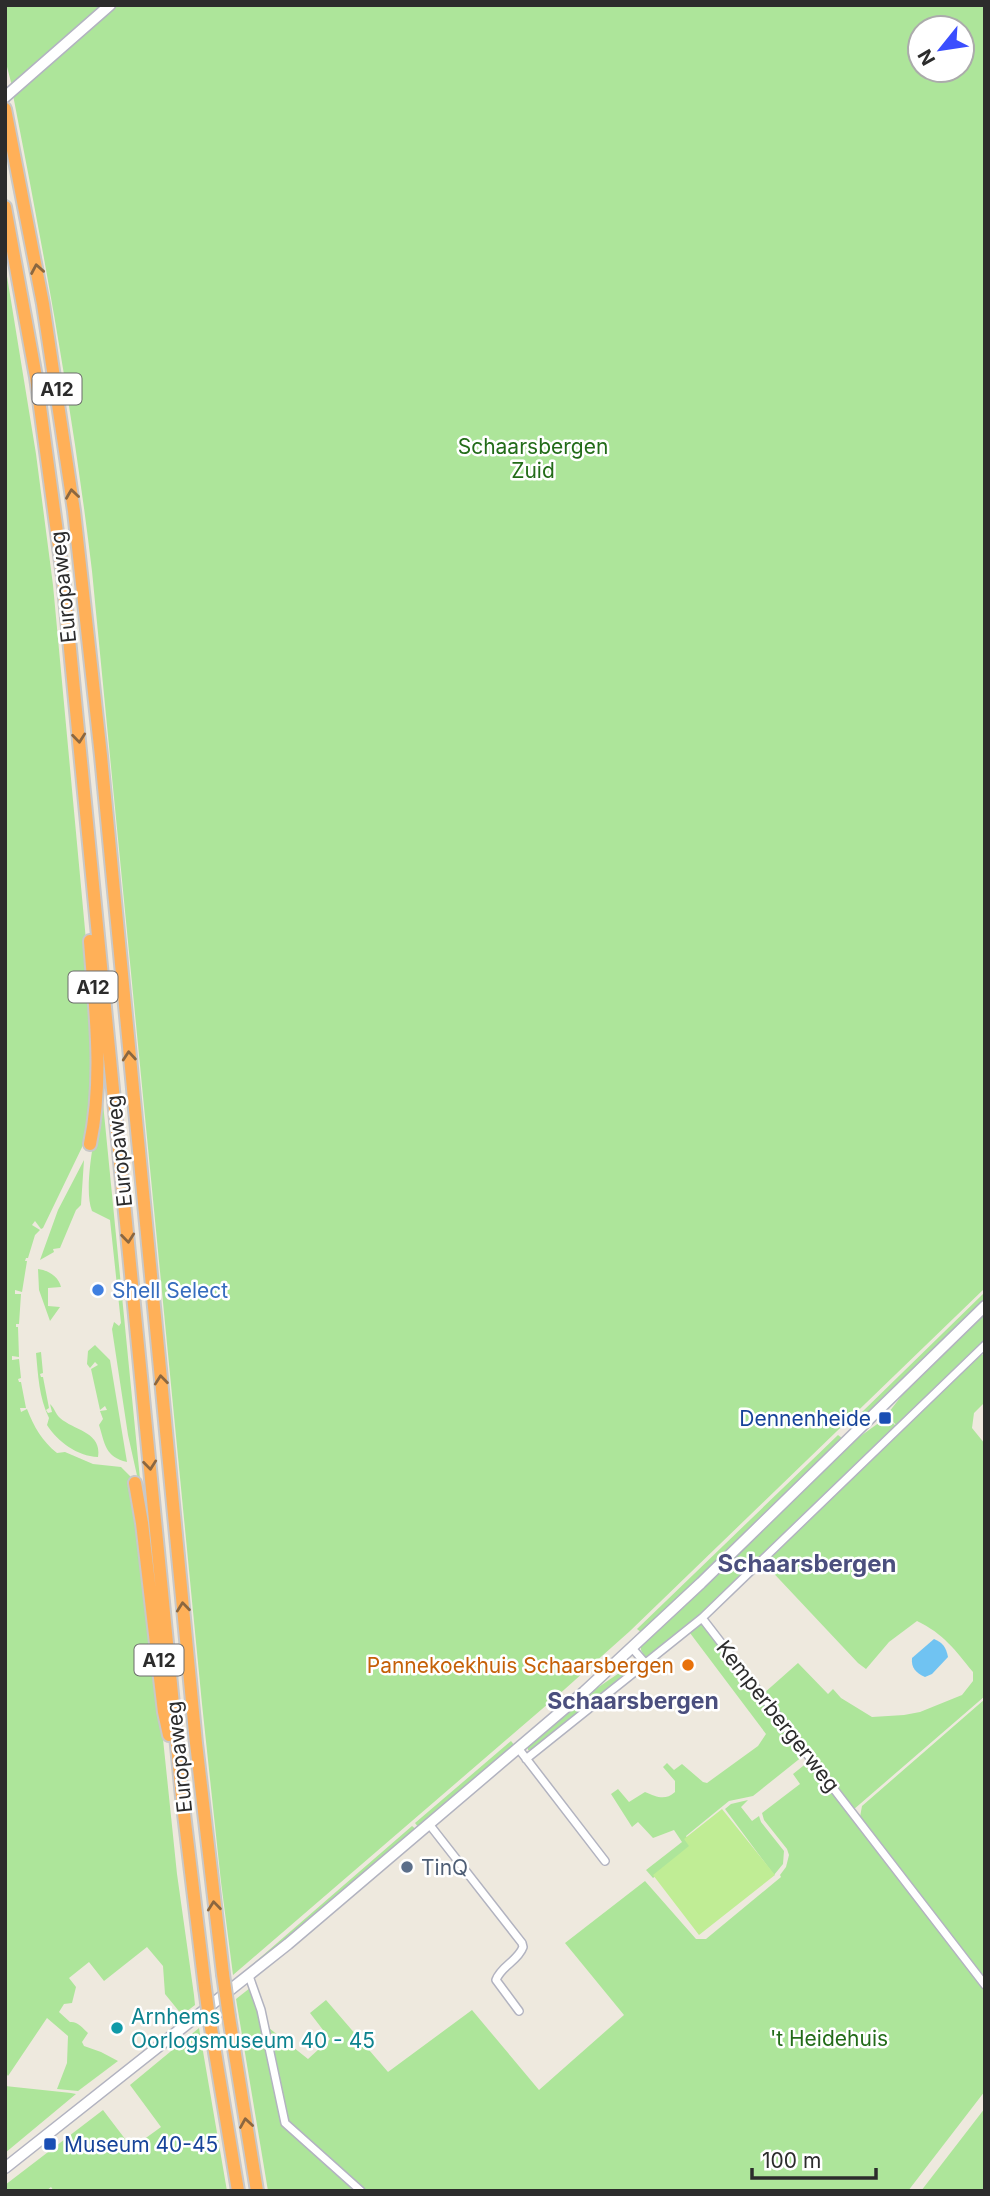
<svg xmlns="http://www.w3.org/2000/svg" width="990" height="2196" font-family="Inter,sans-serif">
<rect width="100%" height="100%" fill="#eee9de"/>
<path fill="#ade59a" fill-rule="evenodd" d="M5 5H105L12 86 5 59Z
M117 5H985V1288L630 1631 556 1697 233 1975 221 1882 202 1704 92 571C73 411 44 253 13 95ZM920 28H962V70H920Z
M5 264 36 454 53 585 87 951 95 1088 85 1141 43 1228 41 1229 35 1221 32 1225 40 1230 35 1235 28 1258H26L25 1261H27L22 1292 15 1290V1294H21L19 1324H16V1327H18L19 1357 12 1356V1360L19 1359 21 1378 18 1379 19 1382H21L26 1408H20L21 1412 27 1409C34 1427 42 1441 57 1453L65 1452 93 1464 121 1467 131 1477 154 1652 177 1874 194 1995 195 2005 182 2015 165 1994 163 1966 147 1947 104 1981 89 1962 69 1978 76 1987 72 2003 64 2004 59 2012 70 2022C77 2021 83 2028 88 2033L82 2042 84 2046 101 2052 118 2061 78 2091 57 2089 67 2063 68 2036 47 2018 8 2076 5 2072Z
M102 1093 140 1479 138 1480 128 1435 112 1329 114 1322 119 1326 121 1323 110 1220 92 1211C82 1186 98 1122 102 1093Z
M84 1160 81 1205 76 1210 60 1248 53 1249 54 1252 40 1260 58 1210Z
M38 1269C48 1270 59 1277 61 1287L48 1288V1306L60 1307 50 1321 39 1290Z
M985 1292V1300L887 1397 862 1416 860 1414Z
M985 1313V1340L897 1426 888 1416 890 1413 889 1412 906 1390Z
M95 1345 110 1360 127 1462C105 1457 105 1444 99 1425L103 1419 100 1411 107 1410 105 1406 100 1410 91 1369 98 1365 95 1362 90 1368 87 1364 88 1351Z
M41 1352 43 1373 40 1374 41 1377H43L49 1408 46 1410 48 1413 52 1412 50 1404C55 1409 55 1413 60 1418 75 1431 102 1432 98 1457 77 1456 58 1442 47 1425L49 1418C39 1398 38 1374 36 1353Z
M985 1354V1402L974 1413 972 1428 985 1444V1696L853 1810 763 1694 798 1663 828 1694 833 1689 841 1698 872 1717 904 1715 920 1712 962 1695 973 1681V1672C955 1650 944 1634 917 1621L889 1642 866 1669 858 1663 764 1563 979 1355Z
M887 1417 896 1426 701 1616 650 1657H645L641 1650V1645L855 1440Z
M838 1435 842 1438 832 1450 642 1633 637 1629Z
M701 1623 704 1625 803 1752V1756L753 1796 729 1801 686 1836 692 1847 653 1878 646 1870 682 1842 674 1830 653 1838 638 1822 632 1827 611 1794 618 1789 629 1802 645 1792C657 1797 665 1801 675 1792V1781L663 1767 667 1763 674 1770 682 1764 703 1782 707 1783 758 1746 766 1734 690 1633Z
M622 1671 626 1676 531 1750H528V1745L587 1695Z
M985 1699V1982L860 1817 862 1806Z
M511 1741 515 1746 419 1828 415 1823Z
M808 1762 812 1764 985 1989V2091L908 2191H364L286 2121 269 2028 308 2059 330 2039 310 2013 326 2000 388 2072 472 2010 539 2090 624 2015 565 1943 645 1881 696 1939H706L781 1877 780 1875 786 1867 789 1855 787 1849 764 1820 762 1813 800 1784 793 1774Z
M748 1800 741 1807 752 1821 759 1816 761 1822 784 1851 783 1864 774 1875 725 1809 731 1804Z
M412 1826 417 1830 248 1971 247 1969Z
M250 1988 258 2011 281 2117 358 2191H268L236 1999Z
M199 2028 227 2191H54L51 2187 46 2191H5V2185L103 2110 132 2148 161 2127 130 2085Z
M5 2086 71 2093 76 2094 5 2153Z
M985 2108V2191H921Z"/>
<path fill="#c0ed95" d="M722 1809 775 1875 699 1935 653 1875 689 1846 684 1839Z"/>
<path fill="#70c3f2" d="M934 1639C943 1643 946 1647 948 1657L932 1674 925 1677C916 1673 911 1668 912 1658Z"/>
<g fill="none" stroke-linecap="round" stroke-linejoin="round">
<g stroke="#b2b3c0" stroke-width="10">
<path id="minor" d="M702 1618 985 1985
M632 1648 646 1664
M518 1748 605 1861
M526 1759 702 1618 985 1345
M429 1824 522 1943 523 1947C518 1961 501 1966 496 1980L519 2011
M249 1976 261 2010 285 2123 361 2191"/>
</g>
<g stroke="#b2b3c0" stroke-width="13">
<path id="secondary" d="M5 97 110 5
M5 2168 288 1944 584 1692 701 1583 985 1306"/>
</g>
<g stroke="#c8c8c8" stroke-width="16">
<path id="motorway" d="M5 109 43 304 74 511 101 756 196 1743 223 1974
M5 207 36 377 63 577 182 1797 205 1988
M90 1144C104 1077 95 1009 90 941
M135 1483 142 1523 164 1712 169 1735
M208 2010 238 2191
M229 2017 257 2191"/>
</g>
<use href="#minor" stroke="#fff" stroke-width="7"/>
<use href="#secondary" stroke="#fff" stroke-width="10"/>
<use href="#motorway" stroke="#ffb058" stroke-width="12"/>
<g stroke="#c8c8c8" stroke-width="16" stroke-linecap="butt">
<path id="motorway-bridge" d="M223 1974 229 2017
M205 1988 208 2010"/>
</g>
<use href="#motorway-bridge" stroke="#ffb058" stroke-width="12"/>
</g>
<defs><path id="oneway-chevron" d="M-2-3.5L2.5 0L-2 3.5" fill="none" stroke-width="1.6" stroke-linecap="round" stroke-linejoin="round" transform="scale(1.75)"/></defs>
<g stroke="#8b6740">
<use href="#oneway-chevron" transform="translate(37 269) rotate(-100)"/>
<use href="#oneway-chevron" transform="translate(72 494) rotate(-98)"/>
<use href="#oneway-chevron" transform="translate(79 738) rotate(84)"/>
<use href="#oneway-chevron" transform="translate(129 1056) rotate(-95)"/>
<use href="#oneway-chevron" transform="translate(128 1238) rotate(84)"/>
<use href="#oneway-chevron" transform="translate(161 1380) rotate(-96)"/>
<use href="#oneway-chevron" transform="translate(150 1465) rotate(84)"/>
<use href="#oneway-chevron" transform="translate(183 1607) rotate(-96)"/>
<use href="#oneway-chevron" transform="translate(214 1906) rotate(-96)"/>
<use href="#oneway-chevron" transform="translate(246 2123) rotate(-99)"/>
</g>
<circle fill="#3f7fe0" stroke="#fff" stroke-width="2.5" cx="98" cy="1290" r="7"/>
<g fill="#1a4fb4" stroke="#fff" stroke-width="2.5">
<rect x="878" y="1411" width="14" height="14" rx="3.5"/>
<rect x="43" y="2137" width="14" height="14" rx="3.5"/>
</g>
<circle fill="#e8710a" stroke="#fff" stroke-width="2.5" cx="688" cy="1665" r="7"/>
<circle fill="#5c6f8a" stroke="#fff" stroke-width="2.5" cx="407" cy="1867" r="7"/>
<circle fill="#0f9aa8" stroke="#fff" stroke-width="2.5" cx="117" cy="2028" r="7"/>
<g text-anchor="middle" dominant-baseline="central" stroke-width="5" stroke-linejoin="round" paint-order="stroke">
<g fill="#fff" stroke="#6b6b6b" stroke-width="2">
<rect x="32.5" y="373.5" width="49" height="31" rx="5"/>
<rect x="68.5" y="971.5" width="49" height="31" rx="5"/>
<rect x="134.5" y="1644.5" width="49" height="31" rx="5"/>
</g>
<g font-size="19" font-weight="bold" fill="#2c2c2c">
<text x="57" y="389">A12</text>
<text x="93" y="987">A12</text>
<text x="159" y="1660">A12</text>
</g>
<g font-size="21" fill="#236c19" stroke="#fff">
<text x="533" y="446">Schaarsbergen<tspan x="533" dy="24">Zuid</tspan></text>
<text x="829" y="2038">'t Heidehuis</text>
</g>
<g font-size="21" fill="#2c2c2c" stroke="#fff">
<text transform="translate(63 587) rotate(-96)">Europaweg</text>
<text transform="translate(119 1151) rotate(-96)">Europaweg</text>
<text transform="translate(778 1716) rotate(52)">Kemperbergerweg</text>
<text transform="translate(179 1757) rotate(-96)">Europaweg</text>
</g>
<g font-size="21" fill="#366cbe" stroke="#fff" text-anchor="start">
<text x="112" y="1290">Shell Select</text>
</g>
<g font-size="21" fill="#164399" stroke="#fff" text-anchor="end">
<text x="871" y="1418">Dennenheide</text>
<text x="64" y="2144" text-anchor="start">Museum 40-45</text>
</g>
<g font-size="21" fill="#c56008" stroke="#fff" text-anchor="end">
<text x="674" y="1665">Pannekoekhuis Schaarsbergen</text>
</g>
<g font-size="21" fill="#4e5e75" stroke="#fff" text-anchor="start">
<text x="421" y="1867">TinQ</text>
</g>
<g font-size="21" fill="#0d838f" stroke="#fff" text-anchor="start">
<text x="131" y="2016">Arnhems<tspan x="131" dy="24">Oorlogsmuseum 40 - 45</tspan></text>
</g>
<g font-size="23" font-weight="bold" fill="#4b4f7e" stroke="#fff">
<text x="633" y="1701">Schaarsbergen</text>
</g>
<g font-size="24" font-weight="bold" fill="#4b4f7e" stroke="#fff">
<text x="807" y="1563">Schaarsbergen</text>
</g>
</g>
<rect width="990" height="2196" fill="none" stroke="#2c2c2c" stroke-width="14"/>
<g transform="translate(941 49) rotate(240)"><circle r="33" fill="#ffffff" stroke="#ababab" stroke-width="2"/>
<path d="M0-5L12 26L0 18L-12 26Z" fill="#3b4efe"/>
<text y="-10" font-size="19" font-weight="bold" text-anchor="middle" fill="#2c2c2c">N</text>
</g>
<path d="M752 2168v10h124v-10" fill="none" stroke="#2c2c2c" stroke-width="3.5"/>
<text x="762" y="2168" font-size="21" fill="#2c2c2c" stroke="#ffffff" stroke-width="5" paint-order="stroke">100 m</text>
</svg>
